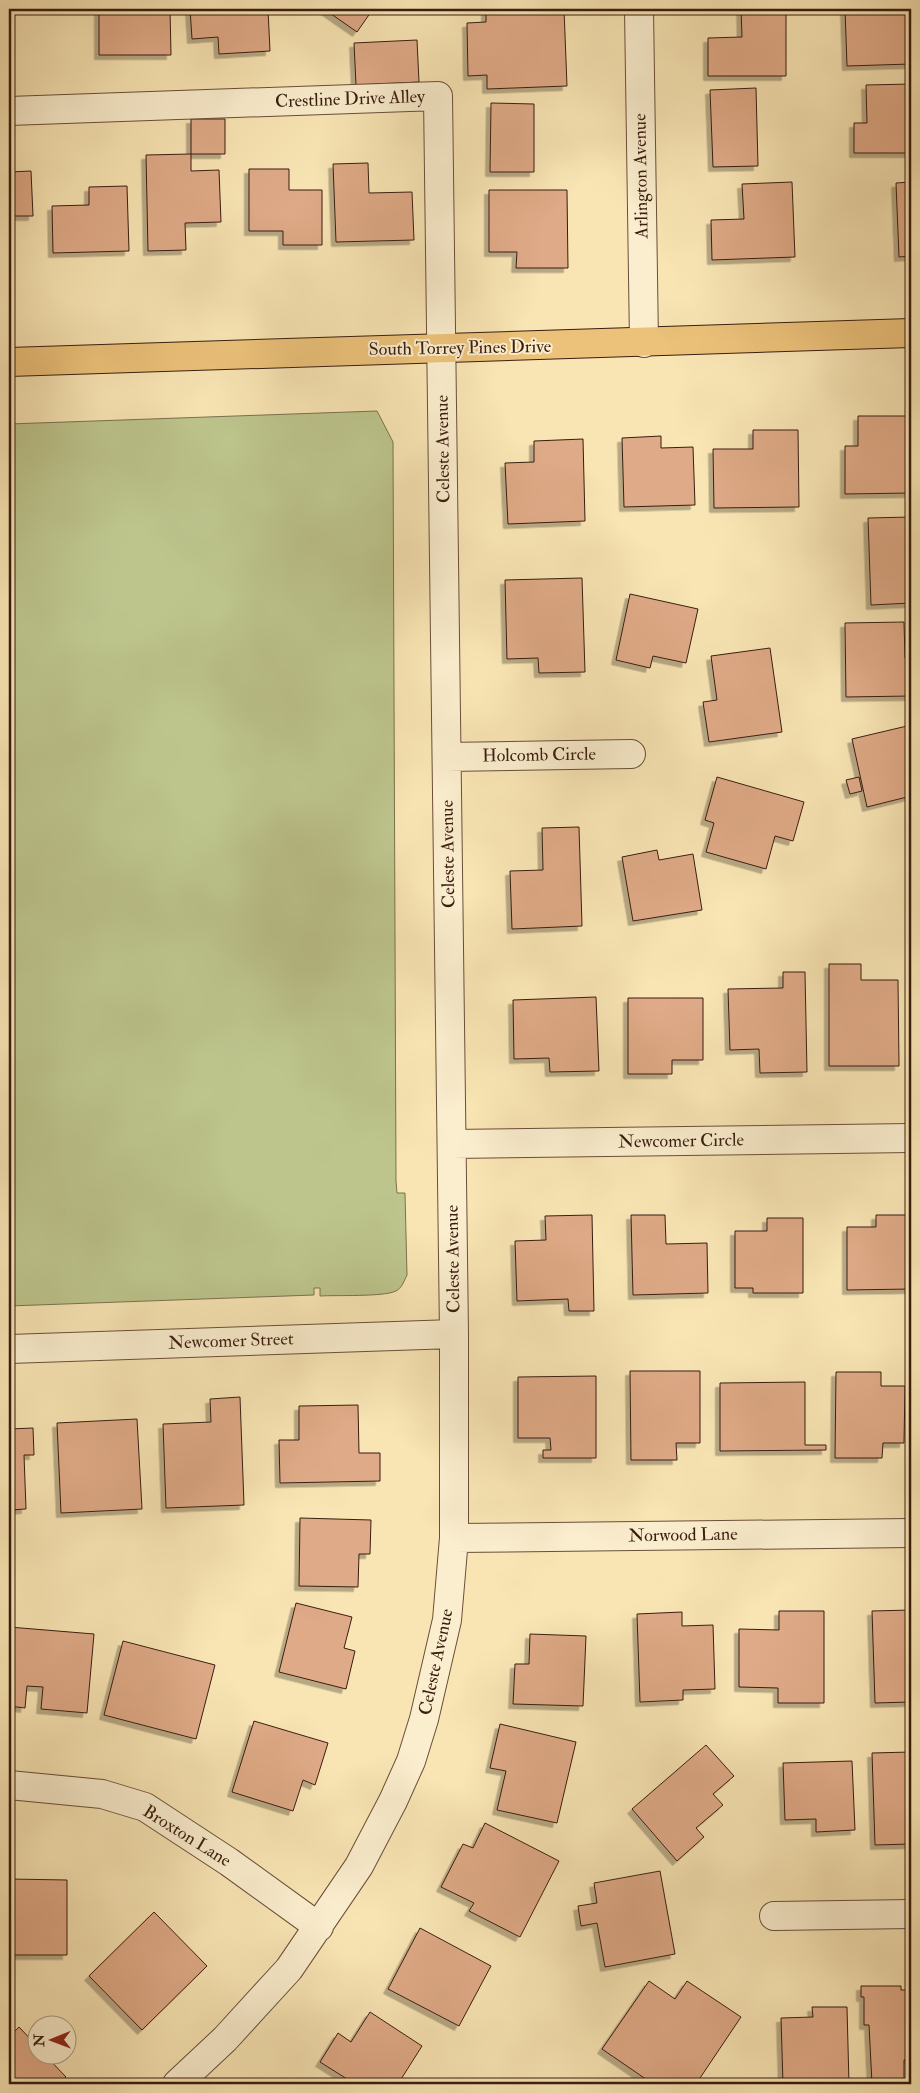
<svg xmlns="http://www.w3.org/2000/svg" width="920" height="2093" font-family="'IM FELL Double Pica',serif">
<defs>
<filter id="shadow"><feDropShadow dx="-4.5" dy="4.5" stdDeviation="0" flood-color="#0004"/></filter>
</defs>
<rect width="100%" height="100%" fill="#f9e5b4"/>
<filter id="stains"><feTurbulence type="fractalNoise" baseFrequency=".004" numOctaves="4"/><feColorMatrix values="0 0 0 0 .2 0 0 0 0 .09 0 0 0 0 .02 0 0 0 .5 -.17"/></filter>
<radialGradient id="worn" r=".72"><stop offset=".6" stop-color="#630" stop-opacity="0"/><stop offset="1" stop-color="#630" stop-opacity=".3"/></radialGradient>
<path fill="#bdc58d" stroke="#7b714e" d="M377 411 393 442 396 1181 397 1193H405L407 1275C404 1281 402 1288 396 1291 384 1297 336 1295 320 1296V1288H314V1295L9 1306V424Z"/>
<path fill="#dfaa87" stroke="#391d10" filter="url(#shadow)" d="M99 9H170L171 55H99Z
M190 9H268L270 51 219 54 218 37 192 39Z
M324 9H373L357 32Z
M486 9H564L567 86 487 89V75L468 76 467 23 486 22Z
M741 9H786V76H708V38L742 37Z
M845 9H908L909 29H911V64L847 66Z
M417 40 419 82 356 85 354 43Z
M911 84V153H854V123H867L866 85Z
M756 88 758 166 713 167 710 90Z
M491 103 534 104V172H490Z
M191 119H225V154H191Z
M191 154V171L219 170 221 222 185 223 186 250 148 251 146 155Z
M368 163 369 193 412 192 414 240 336 242 333 164Z
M249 169H289V190H322V245H283V231H249Z
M31 171 33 216H9V172Z
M792 182 795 257 712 260 711 220 744 219 742 184Z
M911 182V256L899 257 896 183Z
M127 186 129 251 53 253 52 206 89 205V187Z
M489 190H567L568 268H516L517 252H489Z
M858 416H911V493L845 494V446H858Z
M753 430H798L799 507 714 508 713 449H753Z
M661 436V448L693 447 695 505 624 507 622 438Z
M583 439 585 521 508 524 505 463 534 462V441Z
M911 517V603L871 605 868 518Z
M582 578 585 672 539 673 538 658 507 659 505 580Z
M630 594 698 609 686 663 653 656 650 668 616 660Z
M904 622 905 658H911V696L846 697 845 623Z
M770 648 782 732 709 742 703 702 717 700 711 656Z
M907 726 911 745V796L867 807 852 739Z
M717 777 804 802 793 841 775 836 766 869 706 852 714 823 705 820Z
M859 777 862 791 850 794 846 780Z
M579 827 582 926 512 929 510 871 543 870 542 828Z
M657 850 659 860 693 854 702 910 633 921 622 857Z
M829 964H861V980H898L899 1066H829Z
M783 972H805L807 1072 760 1073 759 1049 730 1050 728 989 783 988Z
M596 997 599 1071 550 1072 549 1058 514 1059 513 1000Z
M628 998H703V1060H672V1074H628Z
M592 1215 594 1311H569L568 1299 517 1301 515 1241 546 1240 545 1216Z
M631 1215H665L666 1244 707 1243 708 1293 633 1295Z
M876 1215H911V1289L847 1290V1227H876Z
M767 1218H803V1293H753V1288H735V1231H767Z
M630 1371H700V1443H676L677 1460H631Z
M836 1372H881V1386H905L904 1443H883L882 1458H835Z
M596 1376V1458H543V1450H551L550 1438H518V1377Z
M805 1382V1445H826V1450L720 1451V1383Z
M240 1397 244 1505 166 1508 163 1424 211 1422 210 1399Z
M358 1405 359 1453H380V1481L280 1483 279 1440H299V1406Z
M137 1419 142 1509 61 1513 57 1423Z
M33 1428 34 1455H24L26 1509 9 1510V1429Z
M300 1518 371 1520 370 1554H359L358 1587 299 1586Z
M296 1603 352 1617 344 1648 355 1651 346 1689 279 1672Z
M911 1610V1702L875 1703 872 1611Z
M779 1611H824V1703H778V1688L739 1687V1629L779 1630Z
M682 1612V1626L713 1625 715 1689 683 1690V1700L640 1702 637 1614Z
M9 1627 94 1634 87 1713 41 1709 43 1687 27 1686 25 1708 9 1706Z
M530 1634 586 1636 583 1706 513 1704 515 1664H529Z
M123 1641 215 1665 196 1739 104 1715Z
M254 1721 328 1743 315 1785 303 1780 293 1811 232 1792Z
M500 1724 576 1742 557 1823 497 1810 506 1771 490 1768Z
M706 1745 734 1776 713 1794 723 1805 696 1828 704 1837 677 1861 632 1809Z
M911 1752V1844L875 1845 872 1753Z
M852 1761 855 1830 816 1832V1819L785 1820 783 1763Z
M485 1823 559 1861 520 1937 469 1911 474 1903 441 1887 463 1844 473 1848Z
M660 1871 675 1954 605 1967 597 1923 581 1926 578 1906 597 1903 594 1883Z
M9 1879 67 1880V1955H9Z
M154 1912 207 1966 142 2030 89 1976Z
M420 1928 491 1966 459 2026 388 1989Z
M649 1981 675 1999 687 1981 741 2017 696 2084H687L677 2078 673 2084H653L602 2049Z
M861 1986H901V1990H911V2060H904V2084H872L869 2025H864V1997H861Z
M812 2007H847L849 2084H783L781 2018 813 2017Z
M370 2012 422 2046 398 2084H355L320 2062 338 2033 351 2042Z
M19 2027 38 2047V2056H46L66 2077 59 2084H9V2037Z"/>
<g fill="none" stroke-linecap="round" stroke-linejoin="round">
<g stroke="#694f39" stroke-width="30">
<path id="minor" d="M639 9 644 343
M9 111 438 96 454 1334V1538L447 1620 424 1719 411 1761 393 1801 359 1866 289 1969 225 2039 177 2084
M447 757 631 754
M452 1144 911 1138
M9 1349 454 1334
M454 1538 911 1533
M9 1785 102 1794 145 1807 229 1862 319 1927
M774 1916 911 1914"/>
</g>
<g stroke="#391d10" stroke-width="30">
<path id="major" d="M9 362 911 333"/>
</g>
<use href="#minor" stroke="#fbeece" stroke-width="28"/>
<use href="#major" stroke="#ecc27a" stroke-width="28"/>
</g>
<g text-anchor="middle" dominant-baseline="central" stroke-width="4" stroke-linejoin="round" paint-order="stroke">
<g font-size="18" fill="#391d10" stroke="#fbeece">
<text transform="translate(350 99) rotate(-2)">Crestline Drive Alley</text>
<text transform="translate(641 176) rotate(-91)">Arlington Avenue</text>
<text transform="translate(460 348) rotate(-1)">South Torrey Pines Drive</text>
<text transform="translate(443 449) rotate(-91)">Celeste Avenue</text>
<text transform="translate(539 755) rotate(-1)">Holcomb Circle</text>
<text transform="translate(448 854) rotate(-91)">Celeste Avenue</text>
<text transform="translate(681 1141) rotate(-1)">Newcomer Circle</text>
<text transform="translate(453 1259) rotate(-91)">Celeste Avenue</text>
<text transform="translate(231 1341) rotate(-2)">Newcomer Street</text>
<text transform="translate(683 1535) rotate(-1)">Norwood Lane</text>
<text transform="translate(436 1662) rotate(-78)">Celeste Avenue</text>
<text transform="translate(187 1836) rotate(32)">Broxton Lane</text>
</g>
</g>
<rect width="920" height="2093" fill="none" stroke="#f9e5b4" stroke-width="30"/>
<rect x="10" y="10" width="900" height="2073" fill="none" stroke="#391d10" stroke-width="2.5"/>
<rect x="15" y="15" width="890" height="2063" fill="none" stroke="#391d10"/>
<g transform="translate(52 2040) rotate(269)"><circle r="24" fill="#fbeece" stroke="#ad9a82"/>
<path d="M0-4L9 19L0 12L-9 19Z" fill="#8f2418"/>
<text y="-8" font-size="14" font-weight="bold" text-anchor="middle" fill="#391d10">N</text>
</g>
<rect width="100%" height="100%" filter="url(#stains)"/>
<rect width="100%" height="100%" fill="url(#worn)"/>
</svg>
